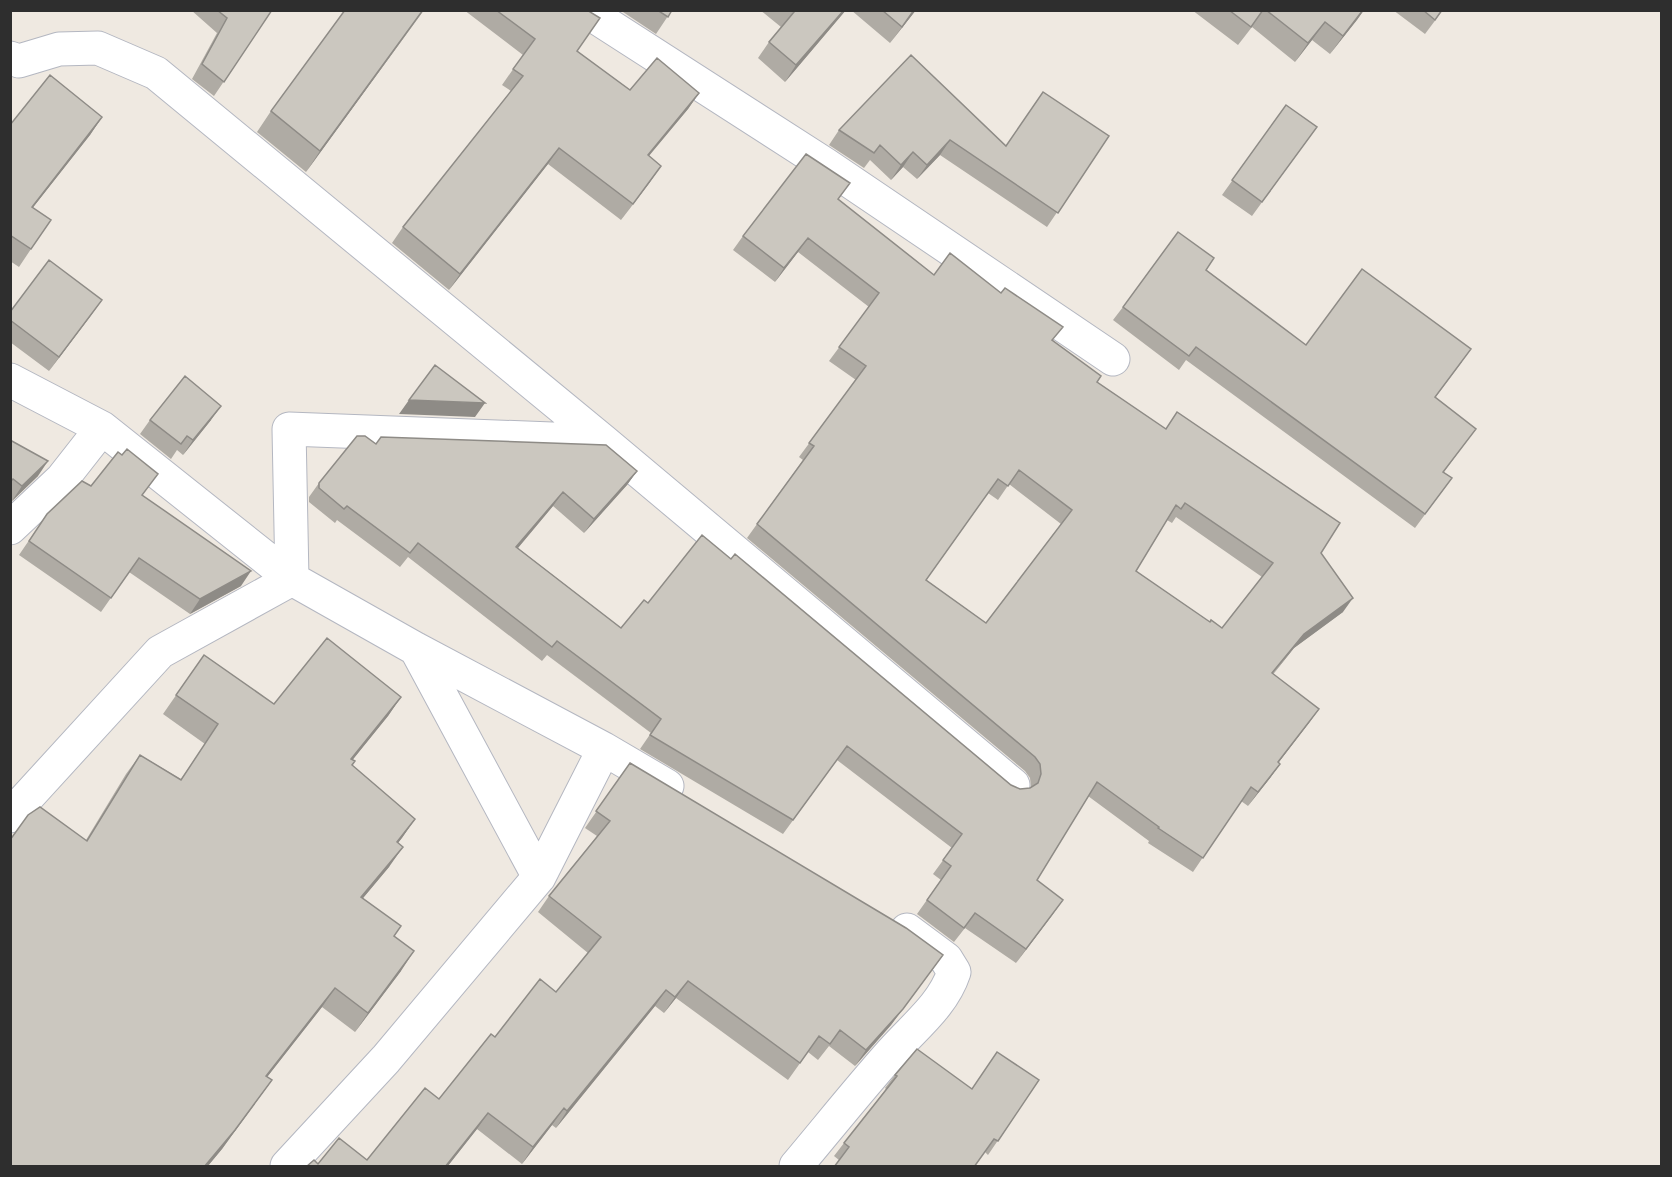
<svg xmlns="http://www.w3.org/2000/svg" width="1672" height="1177" font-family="'Source Sans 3',sans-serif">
<rect width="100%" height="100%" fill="#efe9e1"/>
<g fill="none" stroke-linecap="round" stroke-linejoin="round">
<g stroke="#b4b7c1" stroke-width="35">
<path id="street" d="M585 10 826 165 1113 359
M10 58 19 61 59 49 98 48 156 73 603 441 1013 785
M10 380 102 428 292 579 416 649 604 749 667 786
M10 528 62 479 102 428
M416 649 539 877
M10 816 160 652 292 579 289 429 603 441
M287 1166 386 1059 539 877 604 749
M796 1166C828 1128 859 1089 892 1052 915 1026 943 1005 954 972L946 959 907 930"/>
</g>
<use href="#street" stroke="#fff" stroke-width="33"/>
</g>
<path fill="#afaba4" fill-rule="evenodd" d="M191 10H272L214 96 192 79 217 33Z
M424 10 306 172 257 132 271 111Z
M464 10H587L577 51 630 90 699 93 688 109 649 156 650 182 621 220 548 164 449 290 392 243 403 227 511 91 502 85 523 55Z
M620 10H672L656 34Z
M760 10H846L785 82 758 58 769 42 781 27Z
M851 10H916L890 43Z
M1192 10H1364L1330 54 1312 40 1295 62 1252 27 1238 45Z
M1393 10H1443L1425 34Z
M1286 105 1317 127 1252 216 1222 195Z
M102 117 90 135 33 207 31 249 19 267 10 261V125Z
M839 130 1006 146 1109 136 1047 227 940 155 917 179 903 167 891 180 870 160 864 168 829 145Z
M839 200 934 275 1054 341 1097 382 1321 553 1343 612 1294 648 1273 674 1319 709 1278 763 1280 764 1270 778 1248 806 1241 801 1193 872 1148 843 1149 841 1088 796 1037 880 1053 914 1016 963 965 928 954 942 917 914 941 880 933 874 952 848 837 760 783 834 640 749 651 733 547 655 542 661 408 557 400 567 337 520 335 523 309 502V497L319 483 376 444 637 471 627 485 584 533 553 506 518 548 621 628 648 603 1011 785 1020 789 1030 788 1031 787 1030 778 1025 771 747 538 803 460 799 457 856 380 829 361 869 307 798 252 775 282 733 250 743 236ZM1009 484 1061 524 986 623 926 580 988 493 998 500ZM1176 517 1262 577 1222 628 1210 622 1136 571 1167 520 1172 523Z
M1206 270 1306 345 1462 362 1435 398 1466 442 1444 472 1452 478 1415 528 1186 360 1179 370 1113 320 1123 307Z
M10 312 92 314 49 371 10 342Z
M150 420H211L183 455 177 450 171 459 140 434Z
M10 440 38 476 12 501 10 500Z
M91 486 142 496 241 586 190 614 129 572 101 612 19 555 47 514Z
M204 655 274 704 401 697 388 716 352 760V765L415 819 398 843 389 867 363 898 394 936 401 971 355 1032 322 1007 267 1077 272 1080 222 1149 207 1167H10L86 840 126 774 140 755 181 779 205 744 163 714Z
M630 763 943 955 891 1025 855 1066 829 1046 818 1060 808 1052 788 1080 676 998 664 1013 655 1006 556 1128 552 1125 522 1164 477 1129 447 1167H306L318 1164 367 1160 439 1099 495 1037 556 992 588 953 538 912 549 896 597 836 585 828Z
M895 1075 972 1089 1039 1080 988 1155 985 1152 839 1160 834 1156 844 1143 886 1089 885 1088Z"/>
<path fill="#8e8b86" d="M424 10 306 172 320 151Z
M844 10H846L785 82 796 65Z
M914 10H916L890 43 902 27Z
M1363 10H1364L1357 20 1330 54 1343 36Z
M1325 22 1312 40 1295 62 1308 43Z
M699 93 688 109 636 171 648 155Z
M102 117 90 135 20 224 32 207Z
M950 140 940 155 917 179 927 165Z
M559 148 548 164 449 290 460 274Z
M913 152 903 167 891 180 901 165Z
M661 166 650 182 621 220 633 204Z
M808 238 798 252 775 282 784 268Z
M102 300 92 314 49 371 59 357Z
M409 400 485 403 475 417 399 414Z
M221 406 211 420 183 455 193 440Z
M48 461 38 476 12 501 22 486Z
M637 471 627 485 584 533 594 519Z
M563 492 553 506 507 561 516 547Z
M251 571 241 586 190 614 200 599Z
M1353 598 1343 612 1294 648 1263 687 1304 634Z
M401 697 388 716 338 778 351 759Z
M1319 709 1309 723 1268 776 1278 762Z
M1280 764 1270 778 1248 806 1258 792Z
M415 819 402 838 383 861 397 842Z
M403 847 389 867 348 916 361 897Z
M1063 900 1053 914 1016 963 1026 949Z
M414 951 401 971 355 1032 368 1013Z
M943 955 891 1025 855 1066 866 1050Z
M688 981 676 998 664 1013 675 997Z
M335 988 322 1007 253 1095 266 1076Z
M666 990 655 1006 556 1128 567 1111Z
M272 1080 222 1149 207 1167H204Z
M564 1108 552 1125 522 1164 533 1147Z
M488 1113 477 1129 447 1167H445Z"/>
<path fill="#cbc7bf" stroke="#8e8b86" stroke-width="1.5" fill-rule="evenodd" d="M217 10H272L224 82 202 64 227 18Z
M345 10H423L320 151 271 111Z
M496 10H587L600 18 577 51 630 90 657 58 699 93 648 155 661 166 633 204 559 148 460 274 403 227 523 76 513 69 535 39Z
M657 10H672L668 17Z
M792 10H844L796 65 769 42 794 12Z
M882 10H914L902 27Z
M1229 10H1263L1251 27Z
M1266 10H1363L1343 36 1325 22 1308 43Z
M1423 10H1442L1435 20Z
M911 55 1006 146 1043 92 1109 136 1058 213 950 140 927 165 913 152 901 165 880 145 874 153 839 130Z
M50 75 102 117 32 207 51 220 31 249 10 235V125Z
M1286 105 1317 127 1262 202 1232 180Z
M806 154 850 183 838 199 934 275 950 253 1001 293 1005 288 1063 327 1052 340 1101 376 1097 382 1166 429 1177 412 1340 523 1321 553 1353 598 1304 634 1272 673 1319 709 1278 762 1280 764 1258 792 1251 787 1203 858 1158 828 1159 827 1097 782 1037 880 1063 900 1026 949 975 913 964 928 927 900 951 866 943 860 962 834 847 746 793 820 650 735 661 719 557 641 552 647 418 543 410 553 347 506 344 509 319 488V483L357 436H365L376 444 381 437 606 445 637 471 594 519 563 492 516 547 621 628 644 600 648 603 702 535 731 559 735 554 1011 785 1020 789 1030 788 1038 783 1041 774 1040 764 1035 757 757 524 814 446 809 443 866 366 839 347 879 293 808 238 784 268 743 236ZM1019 470 1072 510 986 623 926 580 998 479 1008 486ZM1185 503 1273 563 1222 628 1211 620 1210 622 1136 571 1176 505 1181 509Z
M1178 232 1214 258 1206 270 1306 345 1362 269 1471 349 1435 397 1476 429 1443 472 1452 478 1425 514 1196 347 1189 356 1123 307Z
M49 260 102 300 59 357 10 320V312Z
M435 365 485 403 409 400Z
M185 376 221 406 193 440 187 436 181 444 150 420Z
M10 440 48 461 22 486 13 479 10 482Z
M127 449 158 474 142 495 251 571 200 599 139 558 111 598 29 541 47 514 82 481 91 486 118 452 122 455Z
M327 638 401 697 351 759 355 761 352 765 415 819 397 842 403 847 361 897 401 926 394 936 414 951 368 1013 335 988 266 1076 272 1080 235 1130 204 1167H10V840L28 815 40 807 87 841 140 755 181 780 218 724 176 695 204 655 274 704Z
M630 763 906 928 943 955 903 1009 866 1050 840 1030 830 1044 819 1036 800 1063 688 981 675 997 666 990 567 1111 564 1108 533 1147 488 1113 445 1167H306L314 1160 318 1164 339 1138 367 1160 425 1088 439 1099 491 1034 495 1037 540 979 556 992 601 937 549 896 610 821 596 811Z
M917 1049 972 1089 997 1052 1039 1080 998 1141 994 1139 974 1167H834L849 1147 844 1143 897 1076 895 1075Z"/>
<rect width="1672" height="1177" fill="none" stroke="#2e2e2e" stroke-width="24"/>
</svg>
